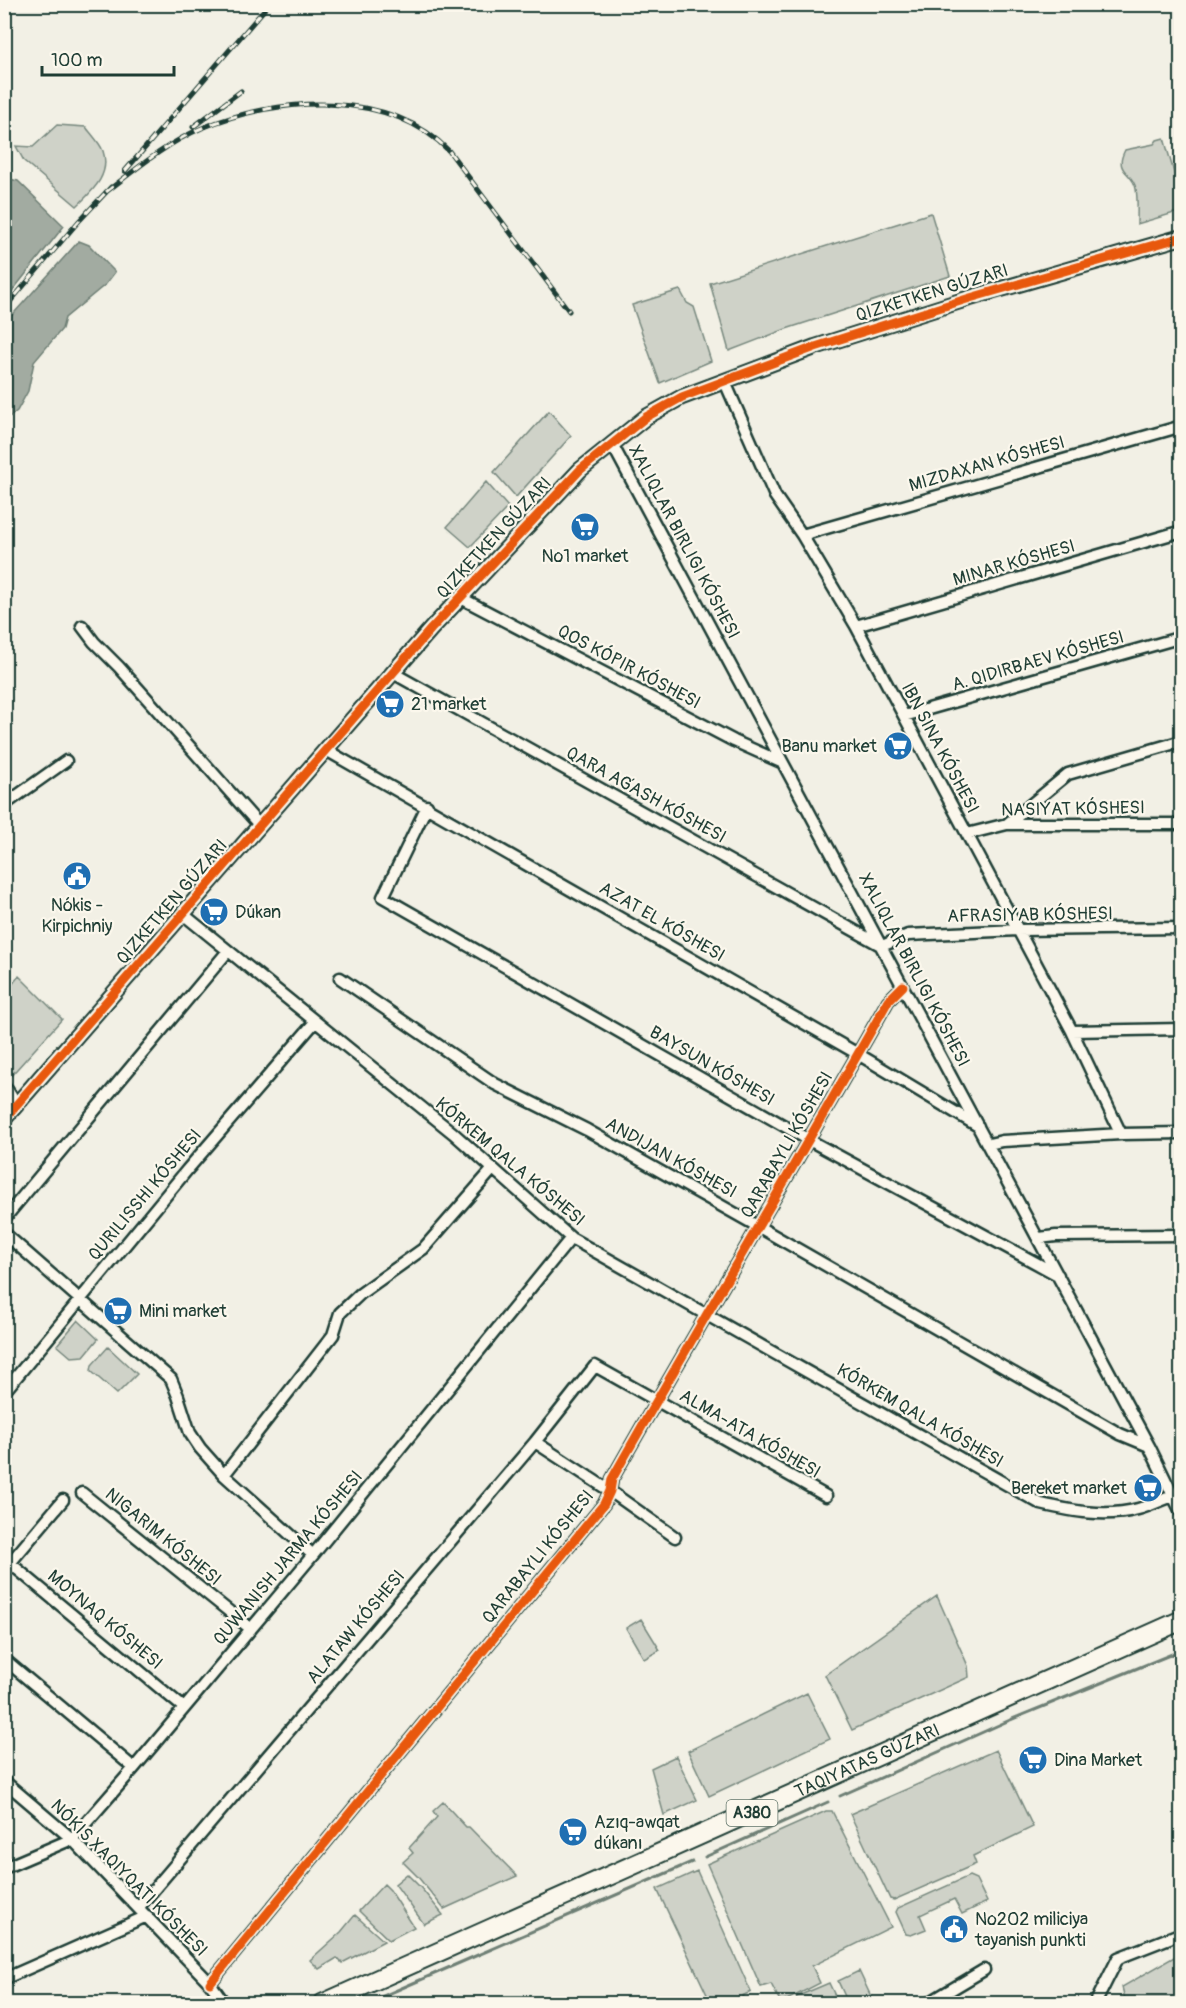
<svg xmlns="http://www.w3.org/2000/svg" width="1186" height="2008" font-family="Pangolin,sans-serif">
<rect width="100%" height="100%" fill="#f2f0e5"/>
<filter id="ink" filterUnits="userSpaceOnUse"><feTurbulence type="fractalNoise" baseFrequency=".0167" numOctaves="2"/><feDisplacementMap in="SourceGraphic" scale="12" xChannelSelector="R" yChannelSelector="G"/><feConvolveMatrix kernelMatrix="1 2 1 2 8 2 1 2 1" color-interpolation-filters="sRGB"/></filter>
<g filter="url(#ink)">
<path fill="#cfd2c8" stroke="#77887e" stroke-width="1.5" d="M57 125 86 127C91 134 100 143 103 151 111 175 92 191 77 206L24 161 16 146 33 147Z
M1164 138 1181 197V211L1137 224C1137 213 1138 200 1136 189 1133 171 1113 173 1125 150L1154 144 1157 140Z
M931 213 950 276 786 329 729 351 710 283Z
M680 290 687 303 694 307 711 361 660 383 632 305Z
M549 411 571 436 516 497 494 472Z
M486 482 508 507 470 547 447 527Z
M19 976 62 1019 8 1079H5V993Z
M78 1320 98 1339 84 1356 71 1357 57 1345Z
M108 1347 137 1374 117 1394 91 1371 92 1365Z
M937 1596 968 1666 969 1677 852 1730 825 1675Z
M641 1619 660 1650 644 1659 626 1628Z
M807 1693 830 1739 709 1796 688 1751Z
M996 1750 1033 1827 973 1856 976 1864 894 1900 890 1899 850 1814Z
M676 1756 697 1800 664 1815 651 1768Z
M443 1802 466 1827H469L517 1876 444 1909 418 1877 403 1862 413 1853 409 1848 437 1817 433 1811Z
M826 1811H832L891 1927 812 1966 820 1983 781 2003 771 1984 761 1987 707 1864Z
M697 1871 751 1992 742 1996 745 2003H711L657 1889Z
M407 1874 421 1888 443 1915 424 1924 395 1884Z
M969 1876 976 1879 987 1902 962 1914 954 1899 920 1915 926 1929 911 1935 906 1934 896 1912 898 1908Z
M384 1884 390 1890 414 1927 389 1940 359 1911Z
M355 1915 384 1941 342 1963 337 1958 319 1969 310 1960 341 1932Z
M1181 1953V2003H1126L1122 1987Z
M859 1971 874 2003H848L838 1981Z
M829 1983 837 2000 829 2003H799L796 1997Z"/>
<path fill="#a2aba1" stroke="#6e7f75" stroke-width="1.5" d="M5 178 18 181 64 226 5 300Z
M79 241 89 245 115 272 106 284 65 318 62 329 34 362 28 391 17 411 5 420V323Z"/>
<g fill="none" stroke-linecap="round" stroke-linejoin="round">
<path stroke="#6e7f75" stroke-width="3" d="M840 1796 1010 1720 1182 1650
M705 1857 828 1802
M365 2004 692 1862"/>
<g stroke="#1f3d34" stroke-width="15">
<path id="minor" d="M725 382 775 496 802 535 856 626 1072 1031 1121 1134
M612 444 1149 1446 1182 1514
M802 535 1182 426
M461 598 734 741 783 763
M82 626 94 642 119 667 260 826
M856 626 1182 531
M393 673 882 946 908 935 1018 930 1182 928
M904 716 1182 637
M326 750 858 1054 978 1126
M4 805 66 761
M427 806 383 897 809 1140 1058 1275
M1007 824 1068 774 1182 741
M967 834 1007 824H1182
M183 914 453 1133 571 1238 1041 1504C1072 1511 1105 1518 1138 1509 1150 1506 1161 1500 1173 1496
M340 978 495 1084 587 1130 759 1227 1120 1434 1149 1446
M1072 1031 1182 1029
M4 1085 17 1105
M989 1144 1002 1141 1121 1134 1182 1133
M4 1219 228 951
M4 1233 171 1379 178 1396 190 1433 200 1448 224 1475 313 1555
M1039 1238 1056 1236 1182 1235
M4 1392 187 1170 314 1023
M535 1442 610 1491 675 1537
M224 1475 333 1335 340 1313 360 1294 423 1249 492 1170
M82 1493 251 1629
M4 1558 184 1708
M10 1563 63 1500
M4 1659 134 1768
M4 1781 72 1839 210 1983 225 2004
M4 1868 72 1839 134 1768 313 1555 571 1238
M139 1907 535 1442 595 1366 826 1496
M4 1979 147 1916
M210 1983 604 1504 610 1491 612 1479C703 1318 798 1161 888 1001L903 986
M927 2004 984 1970
M1095 2004 1118 1958 1182 1933"/>
</g>
<g stroke="#1f3d34" stroke-width="18">
<path id="tertiary" d="M4 1119 431 629 580 470 646 417 682 397 815 347 970 298 1182 237"/>
</g>
<g stroke="#1f3d34" stroke-width="22">
<g id="trunk">
<path id="s1" d="M322 2004 1182 1620"/>
</g>
</g>
<use href="#minor" stroke="#fbf7ec" stroke-width="10"/>
<use href="#tertiary" stroke="#fbf7ec" stroke-width="14"/>
<use href="#trunk" stroke="#fbf7ec" stroke-width="18"/>
<g stroke="#1f3d34" stroke-width="5">
<path id="rail" d="M193 127 241 91
M125 171 269 4
M106 192C136 169 167 143 202 128 277 97 388 88 449 151L569 311
M4 309 78 222 111 187"/>
</g>
<use href="#rail" stroke="#fbf7ec" stroke-width="3" stroke-dasharray="9" stroke-linecap="butt"/>
<g stroke="#fbf7ec" stroke-width="13">
<path id="cycleway" d="M4 1119 431 629 580 470 646 417 682 397 815 347 970 298 1182 237
M210 1983 604 1504 610 1491 612 1479C703 1318 798 1161 888 1001L903 986"/>
</g>
<use href="#cycleway" stroke="#e8590c" stroke-width="9"/>
</g>
</g>
<defs>
<g id="supermarket-disc" transform="scale(1.5)"><circle r="9.5" fill="#1f6fb2" stroke="#fbf7ec"/><path d="M-6-5.5h2.5l.6 2H6L4.5 2H-2.5L-4.4-4H-6ZM-1.5 3.2a1.3 1.3 0 1 0 .1 0ZM3 3.2a1.3 1.3 0 1 0 .1 0Z" fill="#fff"/></g>
<g id="civic-disc" transform="scale(1.5)"><circle r="9.5" fill="#1f6fb2" stroke="#fbf7ec"/><path d="M-.6-6.5H3V-4.5H.6V-3L4-1V1h2V6H-6V1h2V-1L-.6-3ZM-1.2 2.5V6h2.4V2.5Z" fill="#fff"/></g>
</defs>
<g fill-rule="evenodd">
<use href="#supermarket-disc" x="585" y="527"/>
<use href="#supermarket-disc" x="390" y="704"/>
<use href="#supermarket-disc" x="898" y="746"/>
<use href="#civic-disc" x="77" y="876"/>
<use href="#supermarket-disc" x="214" y="912"/>
<use href="#supermarket-disc" x="118" y="1311"/>
<use href="#supermarket-disc" x="1148" y="1488"/>
<use href="#supermarket-disc" x="1033" y="1760"/>
<use href="#supermarket-disc" x="573" y="1832"/>
<use href="#civic-disc" x="954" y="1929"/>
</g>
<g text-anchor="middle" dominant-baseline="central" stroke-width="4.5" stroke-linejoin="round" paint-order="stroke">
<rect fill="#fbf7ec" stroke="#61756b" stroke-width="1.5" x="726.5" y="1800" width="51" height="26" rx="4.5"/>
<g font-size="16" font-weight="bold" fill="#1f3d34">
<text x="752" y="1813">A380</text>
</g>
<g font-size="18" fill="#1f3d34" stroke="#fbf7ec">
<text transform="translate(932 293) rotate(-17)">QIZKETKEN GÚZARI</text>
<text transform="translate(987 464) rotate(-16)">MIZDAXAN KÓSHESI</text>
<text transform="translate(494 538) rotate(-47)">QIZKETKEN GÚZARI</text>
<text transform="translate(684 542) rotate(62)">XALIQLAR BIRLIGI KÓSHESI</text>
<text transform="translate(1014 563) rotate(-16)">MINAR KÓSHESI</text>
<text transform="translate(1038 661) rotate(-16)">A. QIDIRBAEV KÓSHESI</text>
<text transform="translate(629 667) rotate(28)">QOS KÓPIR KÓSHESI</text>
<text transform="translate(940 748) rotate(62)">IBN SINA KÓSHESI</text>
<text transform="translate(646 795) rotate(29)">QARA AǴASH KÓSHESI</text>
<text transform="translate(1073 809) rotate(-1)">NASIYAT KÓSHESI</text>
<text transform="translate(172 902) rotate(-49)">QIZKETKEN GÚZARI</text>
<text transform="translate(1030 915) rotate(-1)">AFRASIYAB KÓSHESI</text>
<text transform="translate(662 922) rotate(30)">AZAT EL KÓSHESI</text>
<text transform="translate(914 970) rotate(62)">XALIQLAR BIRLIGI KÓSHESI</text>
<text transform="translate(712 1066) rotate(30)">BAYSUN KÓSHESI</text>
<text transform="translate(787 1145) rotate(-60)">QARABAYLI KÓSHESI</text>
<text transform="translate(671 1158) rotate(29)">ANDIJAN KÓSHESI</text>
<text transform="translate(510 1162) rotate(40)">KÓRKEM QALA KÓSHESI</text>
<text transform="translate(145 1195) rotate(-50)">QURILISSHI KÓSHESI</text>
<text transform="translate(920 1416) rotate(30)">KÓRKEM QALA KÓSHESI</text>
<text transform="translate(750 1434) rotate(30)">ALMA-ATA KÓSHESI</text>
<text transform="translate(163 1537) rotate(39)">NIGARIM KÓSHESI</text>
<text transform="translate(538 1557) rotate(-51)">QARABAYLI KÓSHESI</text>
<text transform="translate(288 1558) rotate(-50)">QUWANISH JARMA KÓSHESI</text>
<text transform="translate(105 1620) rotate(40)">MOYNAQ KÓSHESI</text>
<text transform="translate(356 1627) rotate(-50)">ALATAW KÓSHESI</text>
<text stroke="none"><textPath href="#s1" startOffset="597">TAQIYATAS GÚZARI</textPath></text>
<text transform="translate(129 1878) rotate(45)">NÓKIS XAQIYQATI KÓSHESI</text>
</g>
<g font-size="18" fill="#1f3d34" stroke="#fbf7ec" text-anchor="start">
<text x="585" y="556" text-anchor="middle">№1 market</text>
<text x="411" y="704">21 market</text>
<text x="877" y="746" text-anchor="end">Banu market</text>
<text x="77" y="905" text-anchor="middle">Nókis -<tspan x="77" dy="21">Kirpichniy</tspan></text>
<text x="235" y="912">Dúkan</text>
<text x="139" y="1311">Mini market</text>
<text x="1127" y="1488" text-anchor="end">Bereket market</text>
<text x="1054" y="1760">Dina Market</text>
<text x="594" y="1822">Azıq-awqat<tspan x="594" dy="21">dúkanı</tspan></text>
<text x="975" y="1919">№202 miliciya<tspan x="975" dy="21">tayanish punkti</tspan></text>
</g>
</g>
<rect width="1186" height="2008" fill="none" stroke="#fbf7ec" stroke-width="24"/>
<rect x="12" y="12" width="1162" height="1984" fill="none" stroke="#1f3d34" stroke-width="2" filter="url(#ink)"/>
<path d="M42 66v9h132v-9" fill="none" stroke="#1f3d34" stroke-width="3"/>
<text x="51" y="66" font-size="18" fill="#1f3d34" stroke="#fbf7ec" stroke-width="4.5" paint-order="stroke">100 m</text>
</svg>
